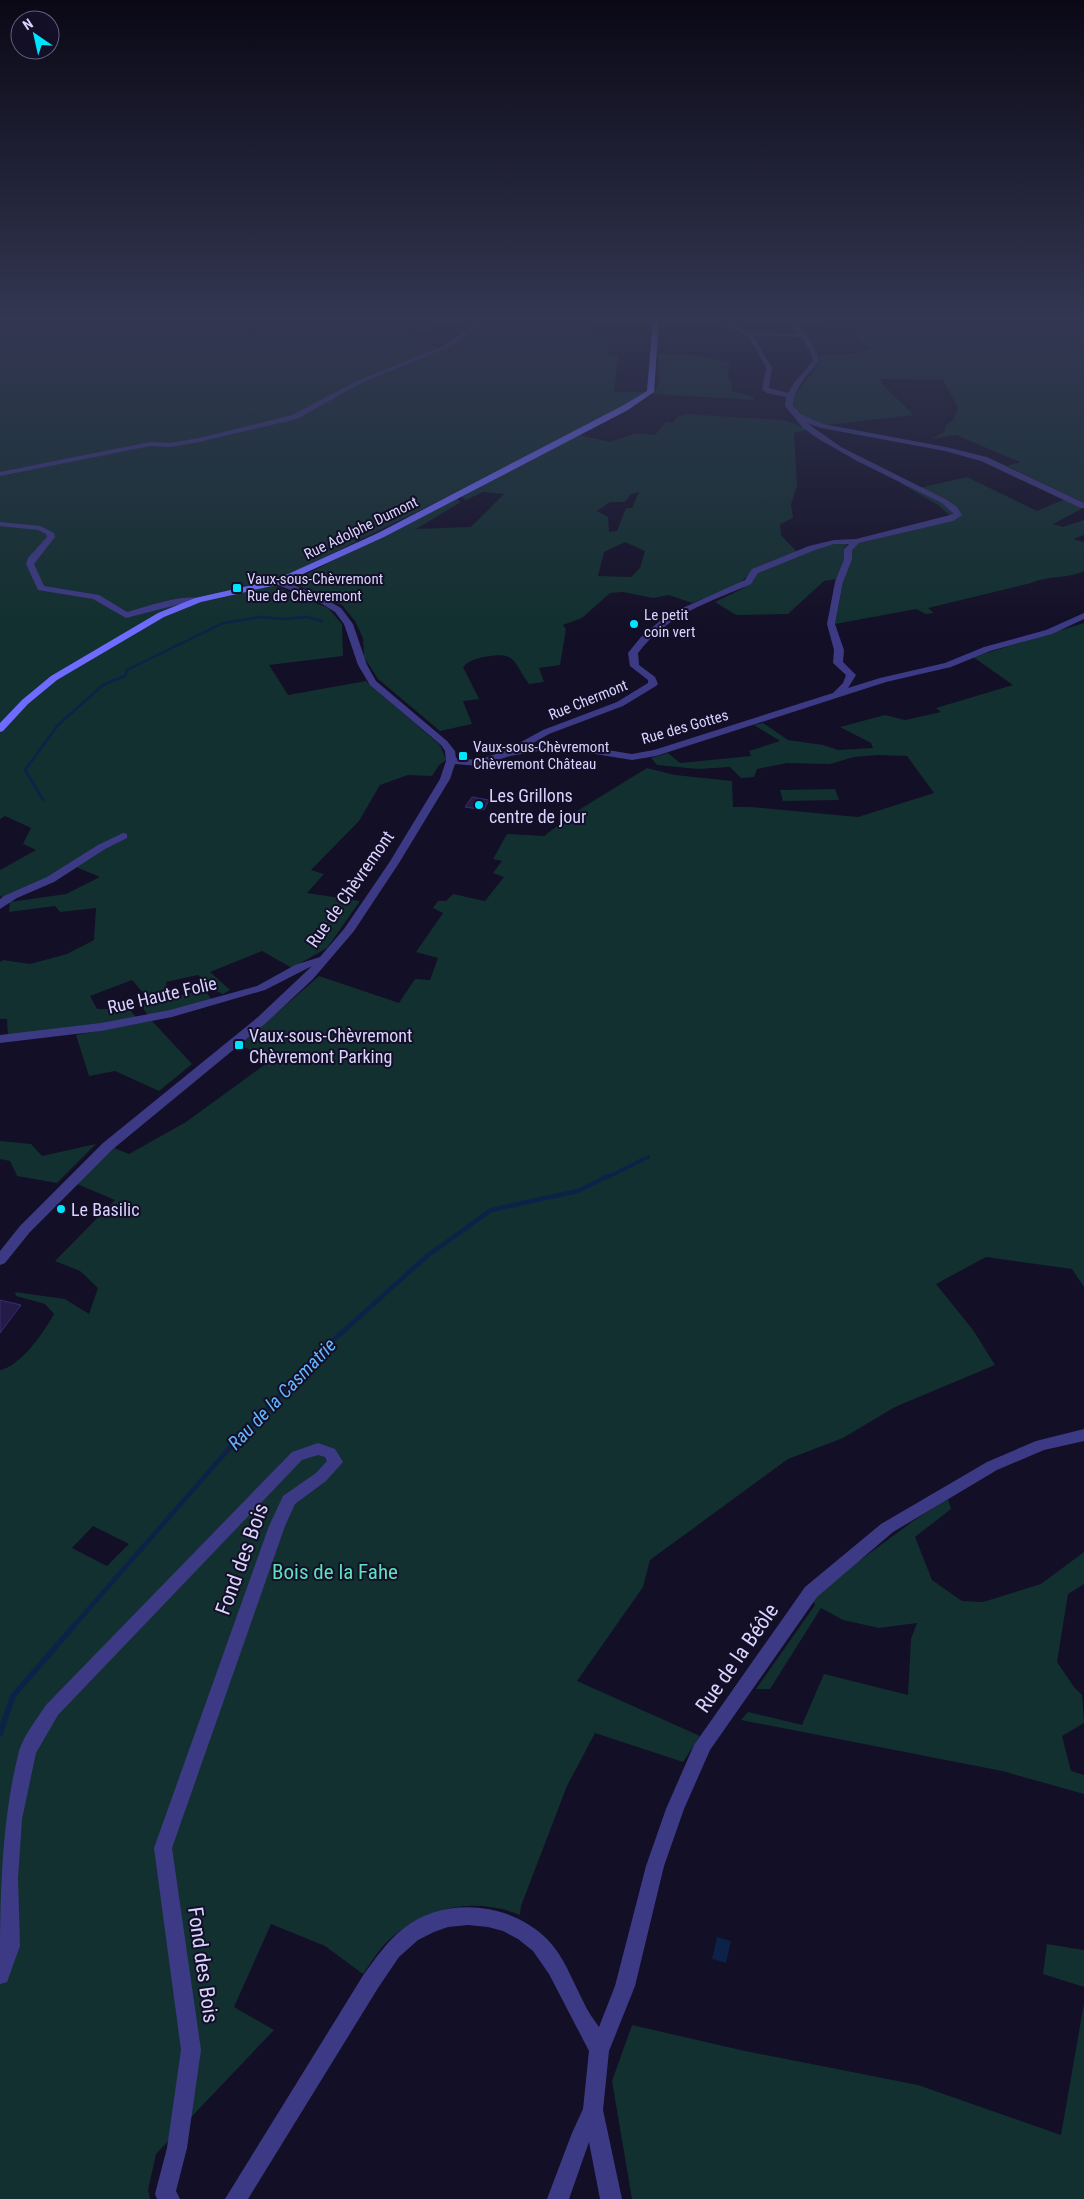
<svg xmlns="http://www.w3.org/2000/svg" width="1084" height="2199" font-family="'Roboto Condensed',sans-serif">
<rect width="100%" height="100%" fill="#130f26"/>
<path fill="#12302f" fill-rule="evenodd" d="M0 319H443L429 332 406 329 438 349C454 345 469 331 480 319H503L536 324 538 320 575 321 595 329 609 331 607 356 618 357 614 392H650L498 472 274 582 278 588 328 608 342 624 343 656 269 665 288 695 366 681 440 745 446 760 439 765 432 776 408 775 380 785 359 821 311 870 324 874 307 893 360 901 327 948 292 968 262 951 210 972 230 990 223 994 216 991 198 975 166 982 168 998 205 990 213 1002 149 1017 141 1005 150 1001 132 980 90 996 97 1009H110L126 1006 138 1019 8 1037 7 1019H0V962L3 960 30 964 67 954 94 940 96 908 60 912 55 906 9 912 10 902 66 894 100 877 76 867 39 887 2 897 0 896V870L36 850 23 844 31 828 5 816 0 819Z
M836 319H1084V503L1007 466 1020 462 956 435 931 439 944 432 946 425 953 420 958 408 943 380 880 379 883 385 914 415 826 425 806 418 794 407 793 398 820 362V355L856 353 869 349 845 328H829L826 321Z
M659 354 693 355 731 362 727 377 732 383V391L753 397 754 400 653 394 659 383Z
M687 414 781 420 791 422 808 430 794 433 797 486 791 504 793 518 780 524 781 535 797 552 837 543H848L844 548 845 556 837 579 824 581 788 614 736 615 715 602 742 589 755 578 748 576 734 587 692 603 669 595 653 598 623 592 610 593 582 618 563 625 566 629 560 665 539 668 544 682 529 684C512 660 516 651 484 657 475 659 470 660 463 667L479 699 463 701 472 724 440 731 378 679 364 657 363 638 355 621 342 605 297 585 295 580 456 498 461 502 416 529 471 527 504 494 483 492 466 500 461 497 579 435 610 442 636 433 655 435 666 422 673 423 676 417ZM639 492 632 508H626L617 531 609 532 608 517 597 511 610 502H625L631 494ZM625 542 645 551 640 568 631 577 598 576 604 552Z
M967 477 1037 511 1065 499 1083 508 1053 524 1063 527 1084 520V535L1073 539 1084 542V571C1067 579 1049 575 1031 583L928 608 934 613 926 614 916 609 835 624 849 552 856 544 954 519 938 505 900 483 906 482 919 488Z
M1084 623V1287L1072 1269 986 1257 936 1284 973 1330 995 1365 895 1407 843 1438 788 1459 650 1560 643 1587 577 1681 700 1736 683 1762 595 1733 567 1786 521 1906 520 1915C475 1896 425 1907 389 1940 379 1949 371 1963 363 1974L325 1946 271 1924 234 2007 274 2030 156 2154 148 2190 150 2199H0V1370C21 1366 44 1332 54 1314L45 1304 16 1296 15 1292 65 1299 89 1314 98 1288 80 1271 55 1261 115 1200 77 1184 114 1148 129 1154 186 1122 271 1060 240 1045 319 976 399 1003 415 979 430 980 438 958 416 952 443 913 433 908 438 901H446L453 894 485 901 504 877 493 873 502 861 493 859 507 834 544 836 577 811 647 768 675 775 732 781 733 807H751L858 817 934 793 907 756 878 755 854 757 830 764 787 763 757 769 754 777 741 778 730 767 698 769 657 765 651 758 668 753 680 763 751 756 749 751 780 741 754 725 763 723 788 740 823 745 838 750 873 748 871 743 840 727 885 715 905 720 941 712 936 708 1013 685 973 657ZM93 1526 129 1544 107 1566 72 1548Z
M835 789 839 800 783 801 780 790Z
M152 1021 192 1064 159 1091 115 1071 89 1076 76 1035Z
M0 1141 31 1144 42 1156 96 1144 57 1183 17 1176 10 1161 0 1159Z
M948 1499 951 1509 915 1537 932 1580 962 1601 983 1602 1041 1584 1084 1552V1584L1068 1594 1057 1662 1074 1687 1082 1695 1084 1723 1062 1736 1071 1771 1084 1775V1794L1002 1771 741 1720 748 1712 802 1725 824 1674 908 1695 911 1639 917 1623 879 1628 843 1620 821 1608 770 1689H756L815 1605 813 1599 825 1586 916 1519Z
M1047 1944 1084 1950V1987L1043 1974Z
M1084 2003V2199H632L612 2081 632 2025 745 2051 918 2085 1061 2135Z"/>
<path fill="#0c2248" d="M717 1937 731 1941 726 1963 712 1959Z"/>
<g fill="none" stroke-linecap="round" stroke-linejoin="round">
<path stroke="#0c2248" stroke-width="2.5" d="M43 800 25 770 58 725 103 685 125 676 127 670 223 623 261 617 283 619 307 617 322 621"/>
<path stroke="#0c2248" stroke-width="4" d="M606 1178 648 1157"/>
<path stroke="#0c2248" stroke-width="4.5" d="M72 1628 234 1443 329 1344 427 1256 491 1210 578 1191 608 1176"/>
<path stroke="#0c2248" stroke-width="5.5" d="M0 1734 13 1696 73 1627"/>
</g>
<path fill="#241b47" stroke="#3b2d73" d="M472 797 489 800 484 810 465 807Z
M0 1300 21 1305 0 1333Z"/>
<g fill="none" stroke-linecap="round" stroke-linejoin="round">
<path fill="#3d3a85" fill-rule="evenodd" d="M477 319H483L472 331 447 348 363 382 297 419 199 442 170 447 150 446 0 476V472L150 442 170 443 199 438 292 415 359 380 443 346 468 329Z
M709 319H717L749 332 798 333 783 319H790C804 330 815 344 819 361 808 376 794 386 793 406L801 414 823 424 946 447 987 457 1084 503V508H1081L981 461 945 451 821 428 807 423 841 447 947 500 957 507 962 515 953 521 859 543 852 550V559L843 582 835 624 844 650 843 662 856 675 848 688 880 678 945 663 984 647 1046 630 1084 613V619L1052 634 990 651 951 667 886 682 656 756 632 760 570 750 539 751 510 756 479 766 455 764 450 779 399 863 354 931 313 979 266 1023 113 1149 30 1232 5 1263 0 1265V1251L20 1226 103 1143 258 1017 312 966 265 990 172 1017 101 1031 0 1043V1035L101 1023 170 1010 257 986 295 965 320 957 344 929 389 863 440 779 446 761 445 751 441 745 370 685 358 665 344 624 335 612 314 599 275 584V580H281L320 596 341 608 353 624 367 665 376 681 447 741 455 751 456 758 478 760 505 751 543 730 617 702 648 683V680L630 666 628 653 641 637 667 615 745 580 752 569 809 546 834 540 856 539 954 514 942 503 857 461 817 438 803 428 785 406 786 397 767 393 762 389 766 368 758 352 746 335ZM753 336 801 337 809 349 813 361 794 383 788 393 769 388 772 368ZM834 544H849L844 549V559L835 582 827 624 834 650 833 663 846 675 843 683 833 693 654 750 632 754 570 744 526 747 549 734 623 706 656 686 658 684 655 677 639 665 638 653C668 614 708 603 751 584L758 573 815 550Z
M0 522 40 526 54 533 55 537 34 564 44 586 99 595 127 612C142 608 190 591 202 600L198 603 180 604 126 618 93 599 38 590 26 564 28 558 47 537 46 534 38 530 0 526Z
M123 833 127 834V838L105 849 54 882 17 898 0 909V899L4 896 47 877 98 845Z
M1084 1429V1441L1044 1450 997 1470 893 1532 817 1597 710 1750 684 1809 664 1866 635 1986 609 2051 603 2110 622 2199H600L589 2142 569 2199H547L572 2133 583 2109 589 2051 549 1974 533 1951 518 1939 503 1931 488 1927 468 1925 448 1927 434 1932 418 1940 399 1957 378 1988 248 2199H225L364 1974C376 1958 387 1941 404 1928 445 1896 510 1902 547 1939 564 1956 572 1980 583 2001 587 2010 593 2019 599 2027L615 1986 646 1866 666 1809 694 1745 805 1587 881 1524 987 1462 1036 1441Z
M318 1443 335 1449 343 1462 326 1481 295 1504 285 1526 172 1848 201 2050 187 2148 176 2191 180 2199H157L155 2194 167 2148 181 2050 154 1848 269 1526 283 1496 316 1473 327 1461 325 1457 318 1455 302 1460 58 1715 36 1753 22 1819 18 1878 20 1946 7 1982 0 1984C0 1907 0 1826 19 1751 24 1735 37 1719 46 1705L292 1452Z"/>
<path fill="#6f6bff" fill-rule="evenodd" d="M653 319H659L654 392 628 410 384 537 281 584 201 602 164 617 57 680 28 704 3 731 0 732V723L22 700 51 676 158 613 195 598 275 580 378 533 622 406 647 391Z"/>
</g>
<linearGradient id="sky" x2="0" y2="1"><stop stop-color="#0a0815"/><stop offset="0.51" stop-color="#333752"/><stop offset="1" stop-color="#333752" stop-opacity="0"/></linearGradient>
<rect width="1084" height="627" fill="url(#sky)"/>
<g fill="#00e5ff" stroke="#130f26" stroke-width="2">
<rect x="232" y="583" width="10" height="10" rx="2.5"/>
<circle cx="634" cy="624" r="5"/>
<rect x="458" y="751" width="10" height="10" rx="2.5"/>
<circle cx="479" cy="805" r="5"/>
<rect x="234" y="1040" width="10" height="10" rx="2.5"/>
<circle cx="61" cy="1209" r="5"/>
</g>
<g text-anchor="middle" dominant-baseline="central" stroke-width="4" stroke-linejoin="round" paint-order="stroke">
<g font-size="15" fill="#d9d4ff" stroke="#130f26">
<text transform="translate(361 528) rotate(-26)">Rue Adolphe Dumont</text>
<text transform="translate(588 700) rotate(-22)">Rue Chermont</text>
<text transform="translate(685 727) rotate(-16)">Rue des Gottes</text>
</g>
<g font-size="15" fill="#d9d4ff" stroke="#130f26" text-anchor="start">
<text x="247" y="579">Vaux-sous-Chèvremont<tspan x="247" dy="17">Rue de Chèvremont</tspan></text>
<text x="644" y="615">Le petit<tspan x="644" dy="17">coin vert</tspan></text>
<text x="473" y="747">Vaux-sous-Chèvremont<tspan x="473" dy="17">Chèvremont Château</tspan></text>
</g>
<g font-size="18" fill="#d9d4ff" stroke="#130f26" text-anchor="start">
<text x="489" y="795">Les Grillons<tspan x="489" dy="21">centre de jour</tspan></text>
<text x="249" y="1035">Vaux-sous-Chèvremont<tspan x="249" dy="21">Chèvremont Parking</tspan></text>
<text x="71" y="1209">Le Basilic</text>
</g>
<g font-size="18" fill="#d9d4ff" stroke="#130f26">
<text transform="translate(350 889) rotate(-55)">Rue de Chèvremont</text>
<text transform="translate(162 995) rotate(-13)">Rue Haute Folie</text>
</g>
<g font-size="19" font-style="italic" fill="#62b6ff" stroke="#130f26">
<text transform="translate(282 1394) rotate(-46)">Rau de la Casmatrie</text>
</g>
<g font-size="21" fill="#d9d4ff" stroke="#130f26">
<text transform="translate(242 1559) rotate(-70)">Fond des Bois</text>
<text transform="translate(737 1658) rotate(-55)">Rue de la Béôle</text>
<text transform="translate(203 1965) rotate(82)">Fond des Bois</text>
</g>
<g font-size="21" fill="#5fe0c0" stroke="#130f26">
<text x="335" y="1572">Bois de la Fahe</text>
</g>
</g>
<g transform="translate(35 35) rotate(326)"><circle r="24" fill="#130f26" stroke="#625e7d"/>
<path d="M0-4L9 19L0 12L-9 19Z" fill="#00e5ff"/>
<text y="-8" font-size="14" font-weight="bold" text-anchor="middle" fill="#d9d4ff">N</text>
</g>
</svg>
